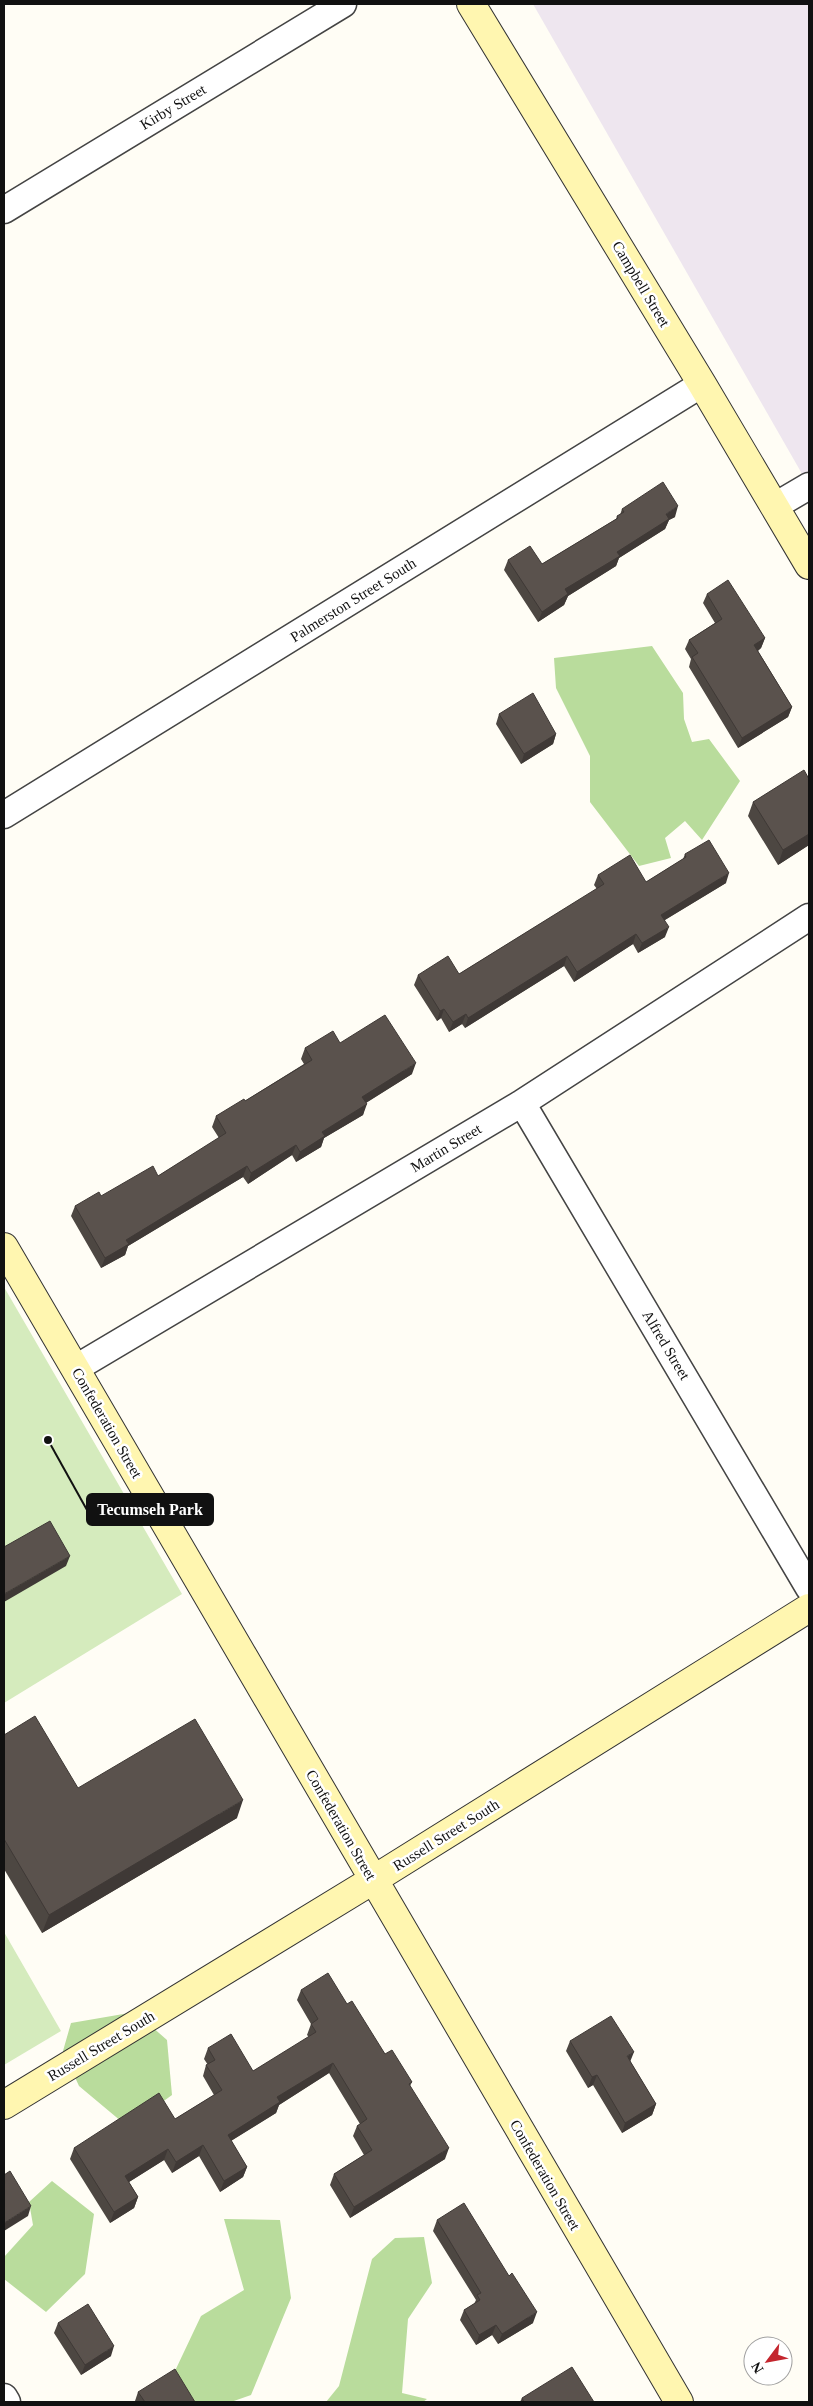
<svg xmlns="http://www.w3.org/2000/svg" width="813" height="2406" font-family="'Times New Roman',serif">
<rect width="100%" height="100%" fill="#fffdf5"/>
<path fill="#eee6ef" d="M533 4H809V486Z"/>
<path fill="#d5ebbd" d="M4 1287 182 1594 4 1703Z
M4 1932 61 2031 4 2065Z"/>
<path fill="#b9dc9c" d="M652 646 683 693 684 719 692 742 709 739 740 781 702 840 685 821 665 838 671 858 639 866 590 802V756L556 688 554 658Z
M135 2012 167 2040 172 2095 128 2127 79 2086 63 2051 71 2023Z
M52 2181 94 2214 85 2274 46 2312 4 2279V2257L33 2225 29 2202Z
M224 2219 280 2220 291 2298 251 2395 231 2402H193L174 2373 201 2316 244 2290Z
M424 2237 432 2283 408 2319 402 2393 427 2399 423 2402H326L339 2386 372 2259 395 2238Z"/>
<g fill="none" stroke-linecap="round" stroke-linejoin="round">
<g stroke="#444" stroke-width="29">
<path id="street" d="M4 210 343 4
M775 506 809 486
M4 815 702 384
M522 1103 809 1588
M76 1368 522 1103 809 917
M4 2397 7 2402"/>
</g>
<g stroke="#333" stroke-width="30">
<path id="secondary" d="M471 4 702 384 809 565
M4 1247 679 2402
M4 2105 373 1880 809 1608"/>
</g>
<use href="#street" stroke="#fff" stroke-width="26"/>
<use href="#secondary" stroke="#fff6b0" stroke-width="28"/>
</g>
<path fill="#4d4742" d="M622 509 675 517 669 520 665 529 619 558 616 566 568 596 564 605 538 622 504 570 508 560 542 564 616 519 617 516 620 515Z
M707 594 765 638 761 648 758 651 792 707 788 717 738 748 689 667 691 659 685 649 689 640 715 623 703 603Z
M499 714 556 734 553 744 521 764 496 724Z
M809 779V845L778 865 748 816 753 802Z
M685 854 726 883 665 920V937L638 953 633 944 574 982 564 966 465 1028 462 1024 449 1032 441 1018 437 1021 414 985 418 975 459 974 597 889 594 885 598 875 646 882 683 859Z
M340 1043 412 1074 366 1103 363 1115 324 1138 321 1147 296 1162 292 1155 248 1184 243 1177 128 1246 125 1255 101 1268 71 1216 75 1206 158 1176 219 1138 212 1127 216 1116 245 1101 304 1064 301 1059 305 1048Z
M4 1735 78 1788 237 1818 42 1933 4 1869Z
M301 1990 347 2004 385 2054 412 2082 410 2086 445 2159 350 2218 330 2185 334 2174 364 2155 353 2136 357 2126 360 2124 329 2073 279 2105 276 2113 231 2141 247 2167 243 2177 220 2192 199 2156 172 2173 164 2160 129 2182 138 2197 134 2208 110 2223 70 2159 74 2148 175 2119 214 2095 203 2076 206 2065H208L204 2059 208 2048 253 2071 309 2037 307 2035 311 2024 297 2000Z
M570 2041 630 2061 656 2104 652 2115 622 2133 593 2085 588 2088 566 2051Z
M437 2220 533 2323 498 2344 492 2335 476 2345 460 2320 464 2310 474 2304 476 2300 433 2231Z
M58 2323 111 2356 81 2375 54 2333Z
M138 2392 195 2402H136L135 2401Z
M522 2398 594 2402H520Z"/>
<path fill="#3f3936" d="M678 506 675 517 669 520 665 529 619 558 616 566 568 596 564 605 538 622 542 612 565 589 617 552 666 514Z
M765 638 761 648 751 655 754 645Z
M792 707 788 717 738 748 742 738Z
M556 734 553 744 521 764 524 754Z
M809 834V845L778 865 783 850Z
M729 873 726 883 658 924 661 915Z
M669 927 665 937 638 953 642 943Z
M636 934 633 944 574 982 577 972Z
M567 956 564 966 465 1028 468 1018Z
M444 1009 441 1018 437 1021 440 1011Z
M466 1014 462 1024 449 1032 453 1022Z
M416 1063 412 1074 359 1107 362 1097Z
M367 1104 363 1115 324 1138 321 1147 296 1162 300 1152 322 1132Z
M296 1145 292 1155 248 1184 251 1173Z
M247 1166 243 1177 128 1246 125 1255 101 1268 105 1258 126 1240Z
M70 1556 66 1566 4 1602V1594Z
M243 1800 237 1818 42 1933 49 1915Z
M634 2052 630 2062 627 2056Z
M333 2063 329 2073 279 2105 276 2113 224 2145 228 2135 277 2097Z
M597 2075 593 2085 588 2088 592 2077Z
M656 2104 652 2115 622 2133 625 2123Z
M203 2145 199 2156 172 2173 176 2162Z
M449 2148 445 2159 350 2218 354 2207Z
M168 2149 164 2160 121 2187 125 2176Z
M247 2167 243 2177 220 2192 224 2181Z
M138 2197 134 2208 110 2223 114 2212Z
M31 2206 28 2216 4 2231V2223Z
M537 2312 533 2323 498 2344 502 2334Z
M496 2325 492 2335 476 2345 479 2335Z
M114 2346 111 2356 81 2375 85 2365Z"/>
<path fill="#5a524d" stroke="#3f3936" d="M663 482 678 506 666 514 669 519 617 552 620 556 565 589 568 594 542 612 508 560 530 546 542 564 618 518 617 516 624 512 622 509Z
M728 580 765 638 754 645 792 707 742 738 692 657 698 653 689 640 722 619 707 594Z
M533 693 556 734 524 754 499 714Z
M804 770 809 779V834L783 850 753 802Z
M709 840 729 873 661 915 669 927 642 943 636 934 577 972 567 956 468 1018 466 1014 453 1022 444 1009 440 1011 418 975 448 956 459 974 604 884 598 875 630 855 646 882 686 857 685 854Z
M385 1015 416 1063 362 1097 367 1104 322 1132 325 1136 300 1152 296 1145 251 1173 247 1166 126 1240 129 1244 105 1258 75 1206 99 1192 101 1196 153 1166 158 1176 226 1133 216 1116 244 1099 245 1101 312 1060 305 1048 333 1031 340 1043Z
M50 1521 70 1556 4 1594V1547Z
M35 1716 78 1788 195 1719 243 1800 49 1915 4 1839V1735Z
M328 1973 347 2004 352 2001 385 2054 392 2050 412 2082 409 2084 449 2148 354 2207 334 2174 372 2150 357 2126 367 2119 333 2063 277 2097 280 2102 228 2135 247 2167 224 2181 203 2145 176 2162 168 2149 125 2176 138 2197 114 2212 74 2148 159 2093 175 2119 222 2090 206 2065 215 2060 208 2048 231 2034 253 2071 316 2032 311 2024 318 2019 301 1990Z
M611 2016 634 2052 627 2056 656 2104 625 2123 597 2075 592 2077 570 2041Z
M10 2171 31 2206 4 2223V2175Z
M464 2203 509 2276 512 2273 537 2312 502 2334 496 2325 479 2335 464 2310 480 2300 477 2295 481 2293 437 2220Z
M88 2304 114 2346 85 2365 58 2323Z
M572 2367 594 2402H524L522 2398Z
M175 2369 195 2402H145L138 2392Z"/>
<g text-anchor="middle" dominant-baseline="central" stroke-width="5" stroke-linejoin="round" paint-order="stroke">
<g font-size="15" fill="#111" stroke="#fff">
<text transform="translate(173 107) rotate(-31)">Kirby Street</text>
<text transform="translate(641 284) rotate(59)">Campbell Street</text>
<text transform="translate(353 600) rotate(-32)">Palmerston Street South</text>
<text transform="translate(446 1148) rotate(-31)">Martin Street</text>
<text transform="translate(666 1345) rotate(59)">Alfred Street</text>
<text transform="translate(107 1423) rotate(60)">Confederation Street</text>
<text transform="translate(341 1825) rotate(60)">Confederation Street</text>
<text transform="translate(446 1835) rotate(-32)">Russell Street South</text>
<text transform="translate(101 2046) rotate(-31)">Russell Street South</text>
<text transform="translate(545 2175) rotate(60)">Confederation Street</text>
</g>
</g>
<path fill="none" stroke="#111" stroke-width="2" d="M48 1440L87 1510"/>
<circle fill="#111" stroke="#fff" stroke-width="2" cx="48" cy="1440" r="5"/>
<rect fill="#111" stroke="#111" stroke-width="2" x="87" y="1494" width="126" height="31" rx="5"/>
<g font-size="16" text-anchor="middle" font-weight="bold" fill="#fff">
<text x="150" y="1515">Tecumseh Park</text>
</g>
<rect width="813" height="2406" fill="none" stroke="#111111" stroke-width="10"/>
<g transform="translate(768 2361) rotate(238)"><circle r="24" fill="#ffffff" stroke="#a0a0a0"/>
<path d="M0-4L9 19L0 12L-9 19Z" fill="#c4262e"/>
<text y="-8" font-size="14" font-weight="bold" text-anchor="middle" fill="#111111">N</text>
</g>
</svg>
